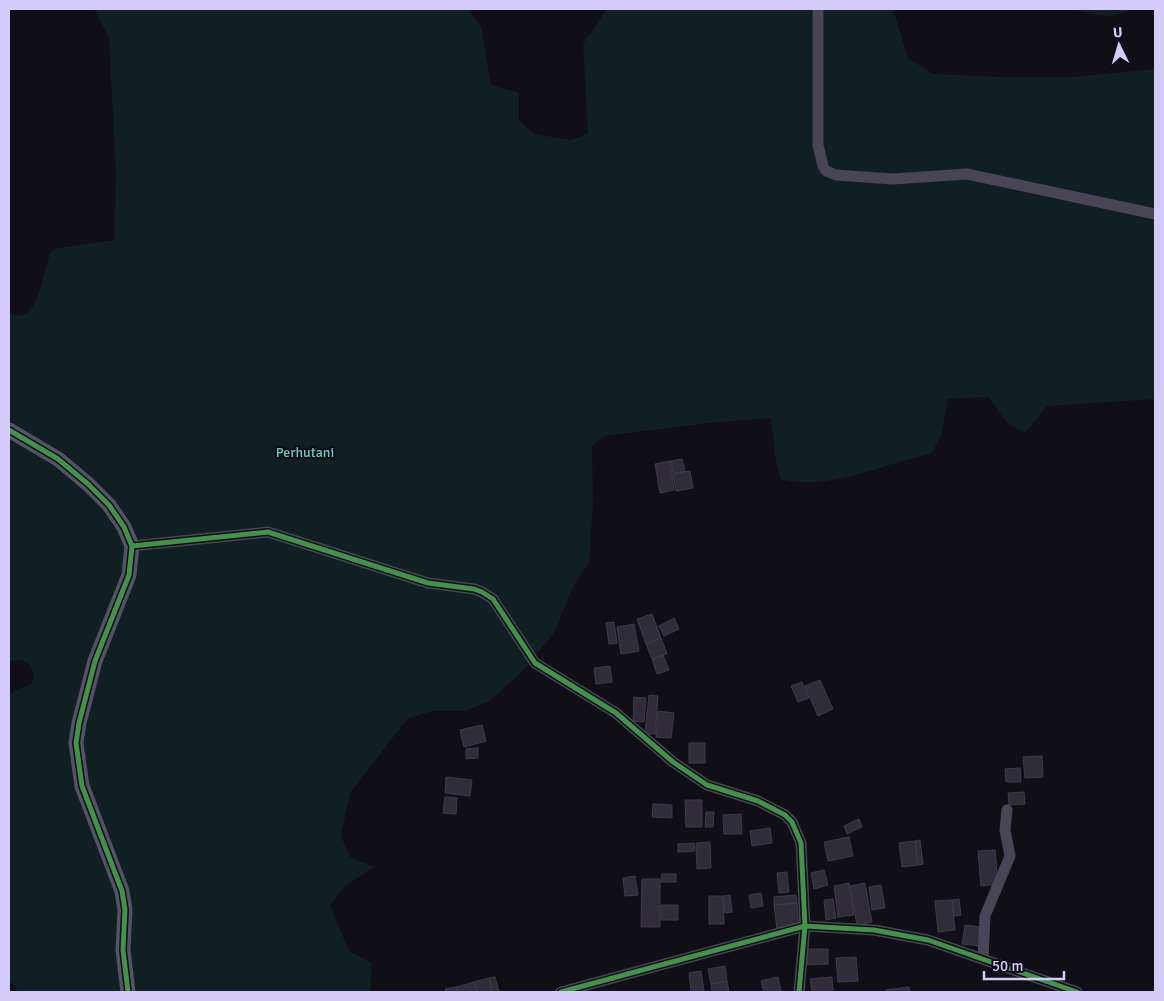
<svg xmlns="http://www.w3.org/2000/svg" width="1164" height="1001" font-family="Signika,sans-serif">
<rect width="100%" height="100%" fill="#110f16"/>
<path fill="#101f21" d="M94 9H469L481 27 491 85 519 93V120L534 134 571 140 588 134 583 44 607 9H893L908 58 933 74 1002 77H1072L1155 69V399L1047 406 1025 433 1008 424 988 397 948 399 941 436 931 454C884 463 828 492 781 479L776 463 771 418 709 423 604 436 592 446 593 505 589 562 573 587 554 633 521 673 488 702 465 711H433L408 718 350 793 341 836 350 857 374 867 344 887 330 906 349 951 372 963 370 992H18L9 980V694L32 683 34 674 30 665 21 660 9 661V313C41 329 41 266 53 249L114 240 116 175 109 38Z
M1073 9H1131C1112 20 1093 15 1073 9Z"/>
<path fill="#302d39" stroke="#3f3a4a" d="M682 459 685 471 673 474 671 461Z
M670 461 674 490 660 493 655 464Z
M690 471 693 488 676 491 673 474Z
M652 614 661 638 646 644 637 619Z
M674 618 679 629 664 636 659 626Z
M614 622 617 643 609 644 606 623Z
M634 624 639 651 621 654 617 627Z
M661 638 667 654 652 659 646 644Z
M663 655 669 670 657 674 652 659Z
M610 666 612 682 596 684 594 668Z
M820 680 833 709 818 716 805 686Z
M802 682 809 698 798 702 791 686Z
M649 695 658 696 655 734 645 733Z
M634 697 646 698 644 722 633 721Z
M658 711 674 713 671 738 656 737Z
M482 725 486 741 464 747 460 730Z
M689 743H705V763H689Z
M478 748V758L466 759V749Z
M1042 756 1043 777 1025 778 1023 757Z
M1020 768 1021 782H1006L1005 769Z
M446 777 472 780 470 796 445 793Z
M1024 792 1025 804 1009 805 1008 793Z
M445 797 457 798 456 814 443 813Z
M685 800H702V827H686Z
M653 804 672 805V818L652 817Z
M706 812H714L713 827H705Z
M741 814 742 834H724L723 815Z
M859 819 862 827 847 834 844 826Z
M770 828 772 843 752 846 750 831Z
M849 837 853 856 828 861 824 842Z
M920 840 923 864 918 865 915 841Z
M915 841 918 865 902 867 899 843Z
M710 842 711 868 697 869 696 843Z
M694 843 695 851 678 852V844Z
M995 850 998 884 981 886 978 851Z
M824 870 828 885 814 889 811 873Z
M787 872 789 892 779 893 777 873Z
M662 874H676V882H661Z
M635 876 638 895 625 896 623 878Z
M642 879H660V927H641Z
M849 883 854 915 838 917 834 886Z
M865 883 872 922 857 925 850 886Z
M881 885 885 908 872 910 869 887Z
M761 893 763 906 751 908 749 895Z
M730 895 732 912 725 913 723 896Z
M796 895 797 903 774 905V897Z
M709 896H723L724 924H709Z
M833 899 836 918 826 920 824 900Z
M959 899 961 915 954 916 952 900Z
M952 900 955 930 938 932 935 901Z
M797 903 799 927 777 929 774 905Z
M661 905H678V920H661Z
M965 925 982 927 979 946 962 944Z
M805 949H828V964L806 965Z
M856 957 858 981 838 982 836 958Z
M725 966 727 981 711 984 708 969Z
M701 971 704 991 691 992 689 973Z
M495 977 499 992H492L489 978Z
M778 977 781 991 764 992 761 981Z
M832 977 833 992H812L810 979Z
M489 978 492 992H477L474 982Z
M727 981 729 992H712L711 984Z
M474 982 477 992H458L456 987Z
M456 987 458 992H446L445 989Z
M909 987 910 992H886V990Z"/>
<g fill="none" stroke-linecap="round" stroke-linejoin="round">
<path stroke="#474556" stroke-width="11" d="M818 9V145L823 166 826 171 836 175 893 179 967 174 1155 214
M132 546 268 532 428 583 474 589 482 592 493 599 535 663 616 713 673 762 707 785 758 801 785 815 792 822 801 843 805 926 799 992
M983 959 985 916 1010 856 1005 830 1007 810
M561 992 805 926 874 930 928 940 1077 992"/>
<path stroke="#555169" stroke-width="15" d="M9 430 58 459 88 484 109 505 124 527 132 546 129 575 95 661 79 723 76 743 82 786 122 891 125 910 123 950 128 992"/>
<g stroke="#100c19" stroke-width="8">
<path id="cycleway" d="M9 430 58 459 88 484 109 505 124 527 132 546 129 575 95 661 79 723 76 743 82 786 122 891 125 910 123 950 128 992
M132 546 268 532 428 583 474 589 482 592 493 599 535 663 616 713 673 762 707 785 758 801 785 815 792 822 801 843 805 926 799 992
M561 992 805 926 874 930 928 940 1077 992"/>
</g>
<use href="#cycleway" stroke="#419447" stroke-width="5"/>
</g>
<g text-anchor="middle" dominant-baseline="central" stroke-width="4.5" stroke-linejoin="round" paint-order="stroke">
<g font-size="14" fill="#61cfbf" stroke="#100c19">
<text x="305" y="452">Perhutani</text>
</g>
</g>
<rect width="1164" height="1001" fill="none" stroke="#d5cbf9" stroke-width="20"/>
<g transform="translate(1119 45) rotate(355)" stroke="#100c19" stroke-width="4" paint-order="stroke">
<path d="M0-4L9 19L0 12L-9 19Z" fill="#d5cbf9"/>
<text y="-8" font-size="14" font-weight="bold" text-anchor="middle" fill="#d5cbf9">U</text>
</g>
<path d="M984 971v8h80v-8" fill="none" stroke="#d5cbf9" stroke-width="2.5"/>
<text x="992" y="971" font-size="15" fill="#d5cbf9" stroke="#100c19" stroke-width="4" paint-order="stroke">50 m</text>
</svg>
